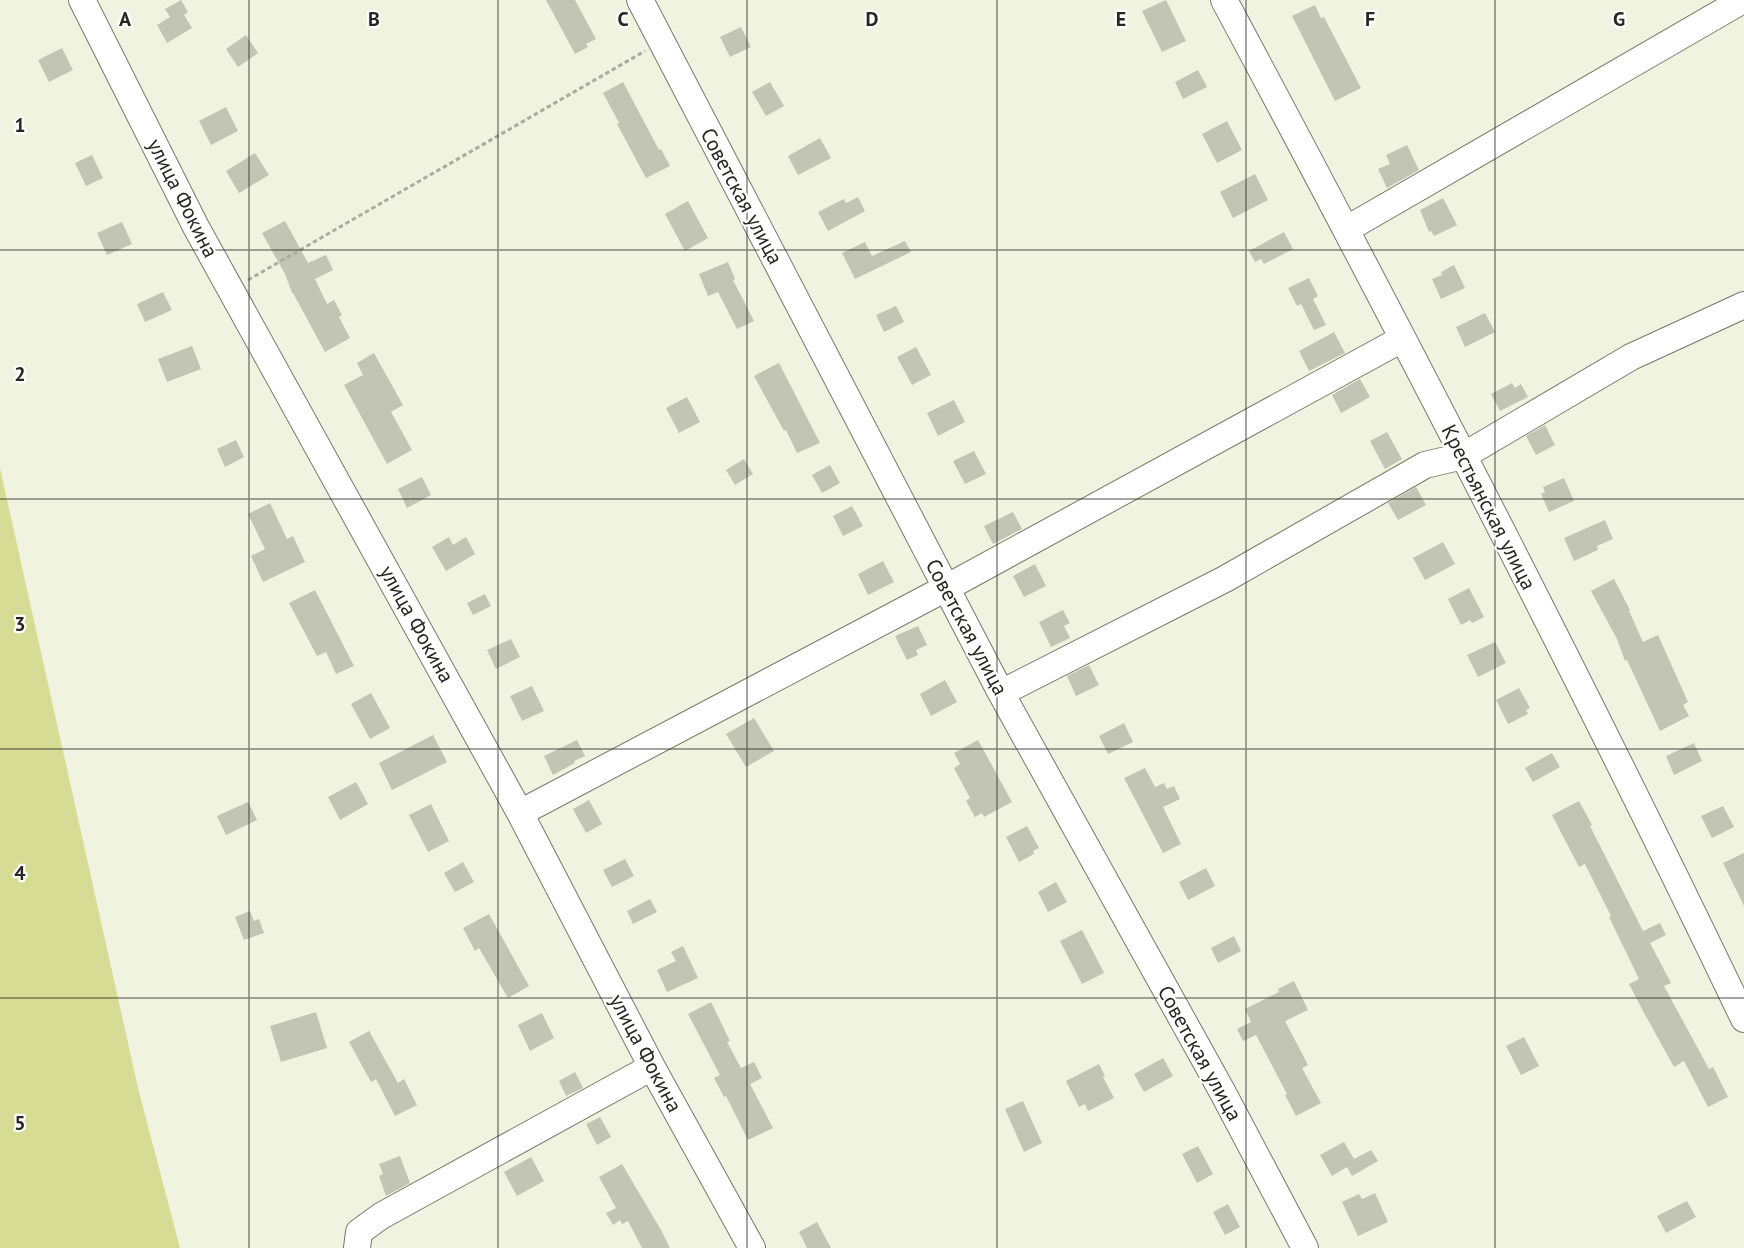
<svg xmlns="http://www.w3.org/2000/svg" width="1744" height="1248" font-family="'PT Sans',sans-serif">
<rect width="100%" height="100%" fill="#f1f3e1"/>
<path fill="#d7dc94" d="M0 468 138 1088 180 1248H0Z"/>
<path fill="#c3c5b4" d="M181 0 188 12 184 15 192 28 167 43 157 25 170 17 165 9Z
M546 0H575L596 39 586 44 588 47 575 54Z
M1166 0 1186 41 1162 52 1142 11Z
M1315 5 1321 18 1324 17 1361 88 1335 101 1292 16Z
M741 27 751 47 730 57 720 37Z
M246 35 258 53 238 67 226 49Z
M62 48 73 70 49 82 38 60Z
M1198 70 1207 87 1183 99 1175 82Z
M623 82 659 150 661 149 670 166 646 178 617 124 619 123 603 93Z
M770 82 784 106 766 116 752 92Z
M226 107 238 131 211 145 199 121Z
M1227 121 1242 150 1217 163 1202 134Z
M820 138 831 158 798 175 788 156Z
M1407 145 1419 170 1387 188 1378 169 1390 164 1386 155Z
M255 153 269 175 239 193 226 171Z
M92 155 103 178 86 186 75 163Z
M1255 174 1268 200 1233 218 1220 192Z
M858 197 865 211 828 231 818 212 844 199 846 203Z
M1443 198 1457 225 1434 236 1431 231 1429 232 1420 210Z
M688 201 708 238 685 251 665 214Z
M285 221 308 263 326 255 333 270 315 279 327 304 334 300 342 315 339 317 350 338 325 352 293 293H292L285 274 262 233Z
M122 222 132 244 107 255 97 233Z
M1284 232 1293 249 1264 264 1261 259 1255 262 1249 251Z
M905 241 911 252 855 279 842 253 865 242 872 256Z
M728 262 735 279 733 280 754 321 737 329 718 292 708 296 699 274Z
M1454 265 1465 288 1441 299 1432 279 1442 275 1441 272Z
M1309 278 1318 296 1313 299 1326 325 1314 330 1301 304 1297 306 1288 288Z
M163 292 172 310 145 322 137 304Z
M896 306 904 322 884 332 876 315Z
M1485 313 1495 332 1465 347 1456 327Z
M1334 332 1345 353 1309 371 1299 351Z
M192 346 201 369 167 382 158 359Z
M916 347 931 375 912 385 897 357Z
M374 353 403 405 391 412 412 450 387 464 344 385 363 375 357 363Z
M779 363 820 443 797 453 786 430 784 431 754 376Z
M1360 379 1370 397 1341 413 1332 395Z
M1512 383 1515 388 1521 384 1528 397 1500 411 1491 394Z
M687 397 700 422 679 433 666 408Z
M954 400 965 422 938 436 927 413Z
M1545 425 1555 445 1536 455 1526 436Z
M1387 432 1402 459 1385 469 1370 441Z
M236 440 244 457 225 467 217 449Z
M974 451 986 474 965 484 953 461Z
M744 459 753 474 735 485 726 470Z
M830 465 840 483 822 493 812 475Z
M422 477 431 495 407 508 398 489Z
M1564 478 1574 501 1549 512 1541 494 1545 492 1543 487Z
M1416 487 1426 505 1398 520 1388 503Z
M270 503 287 539 293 536 305 562 263 582 251 556 265 549 248 514Z
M852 506 863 526 843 536 833 516Z
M1013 512 1022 529 993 544 984 526Z
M1605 520 1613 539 1597 546 1598 550 1574 561 1564 538Z
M449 537 453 545 466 537 475 554 446 571 432 547Z
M1443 542 1455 564 1425 580 1413 558Z
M883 561 894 582 868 595 858 574Z
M1035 564 1046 586 1024 597 1013 576Z
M1614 579 1630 610 1629 611 1643 642 1658 635 1688 702 1683 705 1689 716 1660 731 1627 660 1625 661 1617 639 1591 591Z
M1469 588 1484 617 1472 623 1470 620 1461 625 1448 599Z
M315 590 354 666 336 674 326 652 317 656 289 603Z
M485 594 491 606 473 615 467 603Z
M1063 610 1070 623 1064 626 1070 638 1051 647 1039 622Z
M918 626 927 645 916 650 918 655 907 660 895 636Z
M511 639 520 657 496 669 487 650Z
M1495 642 1506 663 1478 677 1467 655Z
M1089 665 1099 685 1076 696 1067 676Z
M945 680 957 702 931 716 920 694Z
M532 686 544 711 522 721 510 696Z
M1519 688 1530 708 1526 710 1528 714 1508 724 1496 700Z
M371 693 390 728 370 739 351 704Z
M754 718 774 751 746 767 726 734Z
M1124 723 1133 742 1108 754 1099 736Z
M433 735 447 762 392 790 379 763Z
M577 740 585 756 574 761 575 763 553 775 544 756Z
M978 740 1012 802 984 817 982 813 975 817 966 801 970 798 954 768 960 764 954 753Z
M1694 743 1702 761 1674 775 1666 756Z
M1552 753 1560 767 1533 782 1525 768Z
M1145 768 1155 787 1164 783 1167 789 1174 786 1180 799 1163 807 1181 844 1163 853 1124 778Z
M356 782 368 804 340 820 328 797Z
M589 800 602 824 586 833 573 809Z
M1579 801 1592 825 1590 826 1643 931 1660 923 1666 935 1650 943 1671 983 1664 986 1709 1069 1713 1067 1728 1097 1708 1107 1684 1061 1674 1067 1643 1011 1629 984 1639 979 1609 917 1611 916 1585 864 1579 867 1552 815Z
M248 802 257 820 226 835 217 816Z
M431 804 449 841 428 852 409 815Z
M1723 806 1734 827 1712 838 1701 816Z
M1027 826 1039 848 1033 851 1034 854 1019 862 1006 837Z
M1744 853V906L1723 863Z
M625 859 634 876 612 887 603 870Z
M463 862 474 882 455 892 444 873Z
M1206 868 1215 886 1188 900 1179 882Z
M1056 882 1067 902 1048 912 1038 892Z
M650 899 657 912 633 924 627 911Z
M250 911 254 921 259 919 264 933 244 940 235 917Z
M489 914 529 986 508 998 479 948 475 951 463 928Z
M1082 930 1104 973 1082 984 1060 941Z
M1234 936 1241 951 1218 963 1211 948Z
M683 946 698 978 667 992 657 970 676 961 671 952Z
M1294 981 1308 1010 1285 1021 1308 1065 1302 1068 1321 1103 1296 1116 1285 1095 1287 1094 1256 1035 1243 1041 1237 1029 1251 1022 1245 1009 1279 992 1278 989Z
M711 1002 730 1041 727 1042 741 1068 754 1062 762 1078 750 1084 773 1128 748 1140 726 1096 724 1097 714 1078 720 1075 688 1014Z
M316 1012 327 1048 281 1062 270 1026Z
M542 1013 554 1038 530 1051 518 1025Z
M369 1031 398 1083 404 1079 417 1105 395 1116 376 1079 371 1082 349 1042Z
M1524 1037 1539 1066 1521 1075 1506 1046Z
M1163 1058 1173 1076 1144 1092 1134 1074Z
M1099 1064 1105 1076 1103 1077 1114 1098 1088 1111 1085 1104 1079 1107 1066 1081Z
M575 1072 583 1088 566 1096 559 1081Z
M1023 1101 1042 1143 1024 1152 1005 1109Z
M600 1117 611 1137 597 1145 586 1124Z
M1344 1142 1354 1159 1371 1150 1378 1161 1352 1176 1347 1167 1332 1176 1320 1155Z
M1198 1146 1213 1174 1197 1183 1182 1154Z
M400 1156 410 1183 386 1196 379 1176 383 1174 379 1164Z
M531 1157 544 1181 517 1196 504 1172Z
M622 1164 661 1230 670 1248H642L628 1221 622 1224 620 1220 613 1225 606 1213 616 1208 599 1177Z
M1375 1193 1388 1222 1358 1236 1342 1202 1359 1194 1362 1199Z
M1687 1201 1696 1217 1666 1233 1657 1216Z
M1228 1204 1240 1227 1225 1235 1213 1212Z
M817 1222 831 1248H807L799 1232Z"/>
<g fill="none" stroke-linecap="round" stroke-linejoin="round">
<g stroke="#78796a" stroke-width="28">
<path id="minor" d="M82 0 196 227 520 813 652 1067 752 1248
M640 0 1001 693 1222 1091 1305 1248
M1224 0C1404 336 1579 675 1744 1019
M1347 229 1743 0
M1001 693 1225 579 1425 465 1463 456 1631 357 1744 305
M520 813 946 588 1402 339
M357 1248 359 1232 381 1216 652 1067"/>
</g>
<path stroke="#aaac9e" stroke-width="3" stroke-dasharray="4.5 3" stroke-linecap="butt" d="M248 280 645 51"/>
<use href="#minor" stroke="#fff" stroke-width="26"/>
</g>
<path fill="none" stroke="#262721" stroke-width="1.5" stroke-opacity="0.55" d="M249 0V1248M498 0V1248M747 0V1248M997 0V1248M1246 0V1248M1495 0V1248M0 250H1744M0 499H1744M0 749H1744M0 998H1744"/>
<g text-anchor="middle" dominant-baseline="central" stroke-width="4.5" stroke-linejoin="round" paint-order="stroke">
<g font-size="21" fill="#262721" stroke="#fff">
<text transform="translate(742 196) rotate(62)">Советская улица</text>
<text transform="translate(183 198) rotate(63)">улица Фокина</text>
<text transform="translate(1489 507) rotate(63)">Крестьянская улица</text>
<text transform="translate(417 624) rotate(61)">улица Фокина</text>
<text transform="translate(967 627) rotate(62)">Советская улица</text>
<text transform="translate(646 1053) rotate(62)">улица Фокина</text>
<text transform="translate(1200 1053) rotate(61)">Советская улица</text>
</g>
</g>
<g font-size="20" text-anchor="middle" font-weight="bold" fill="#262721" stroke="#fff" stroke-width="4.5" stroke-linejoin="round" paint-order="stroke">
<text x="125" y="26">A</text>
<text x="374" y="26">B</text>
<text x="623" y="26">C</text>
<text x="872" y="26">D</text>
<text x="1121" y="26">E</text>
<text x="1370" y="26">F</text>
<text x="1619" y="26">G</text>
<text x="20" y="132">1</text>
<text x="20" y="381">2</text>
<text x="20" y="631">3</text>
<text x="20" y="880">4</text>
<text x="20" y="1130">5</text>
</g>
</svg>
